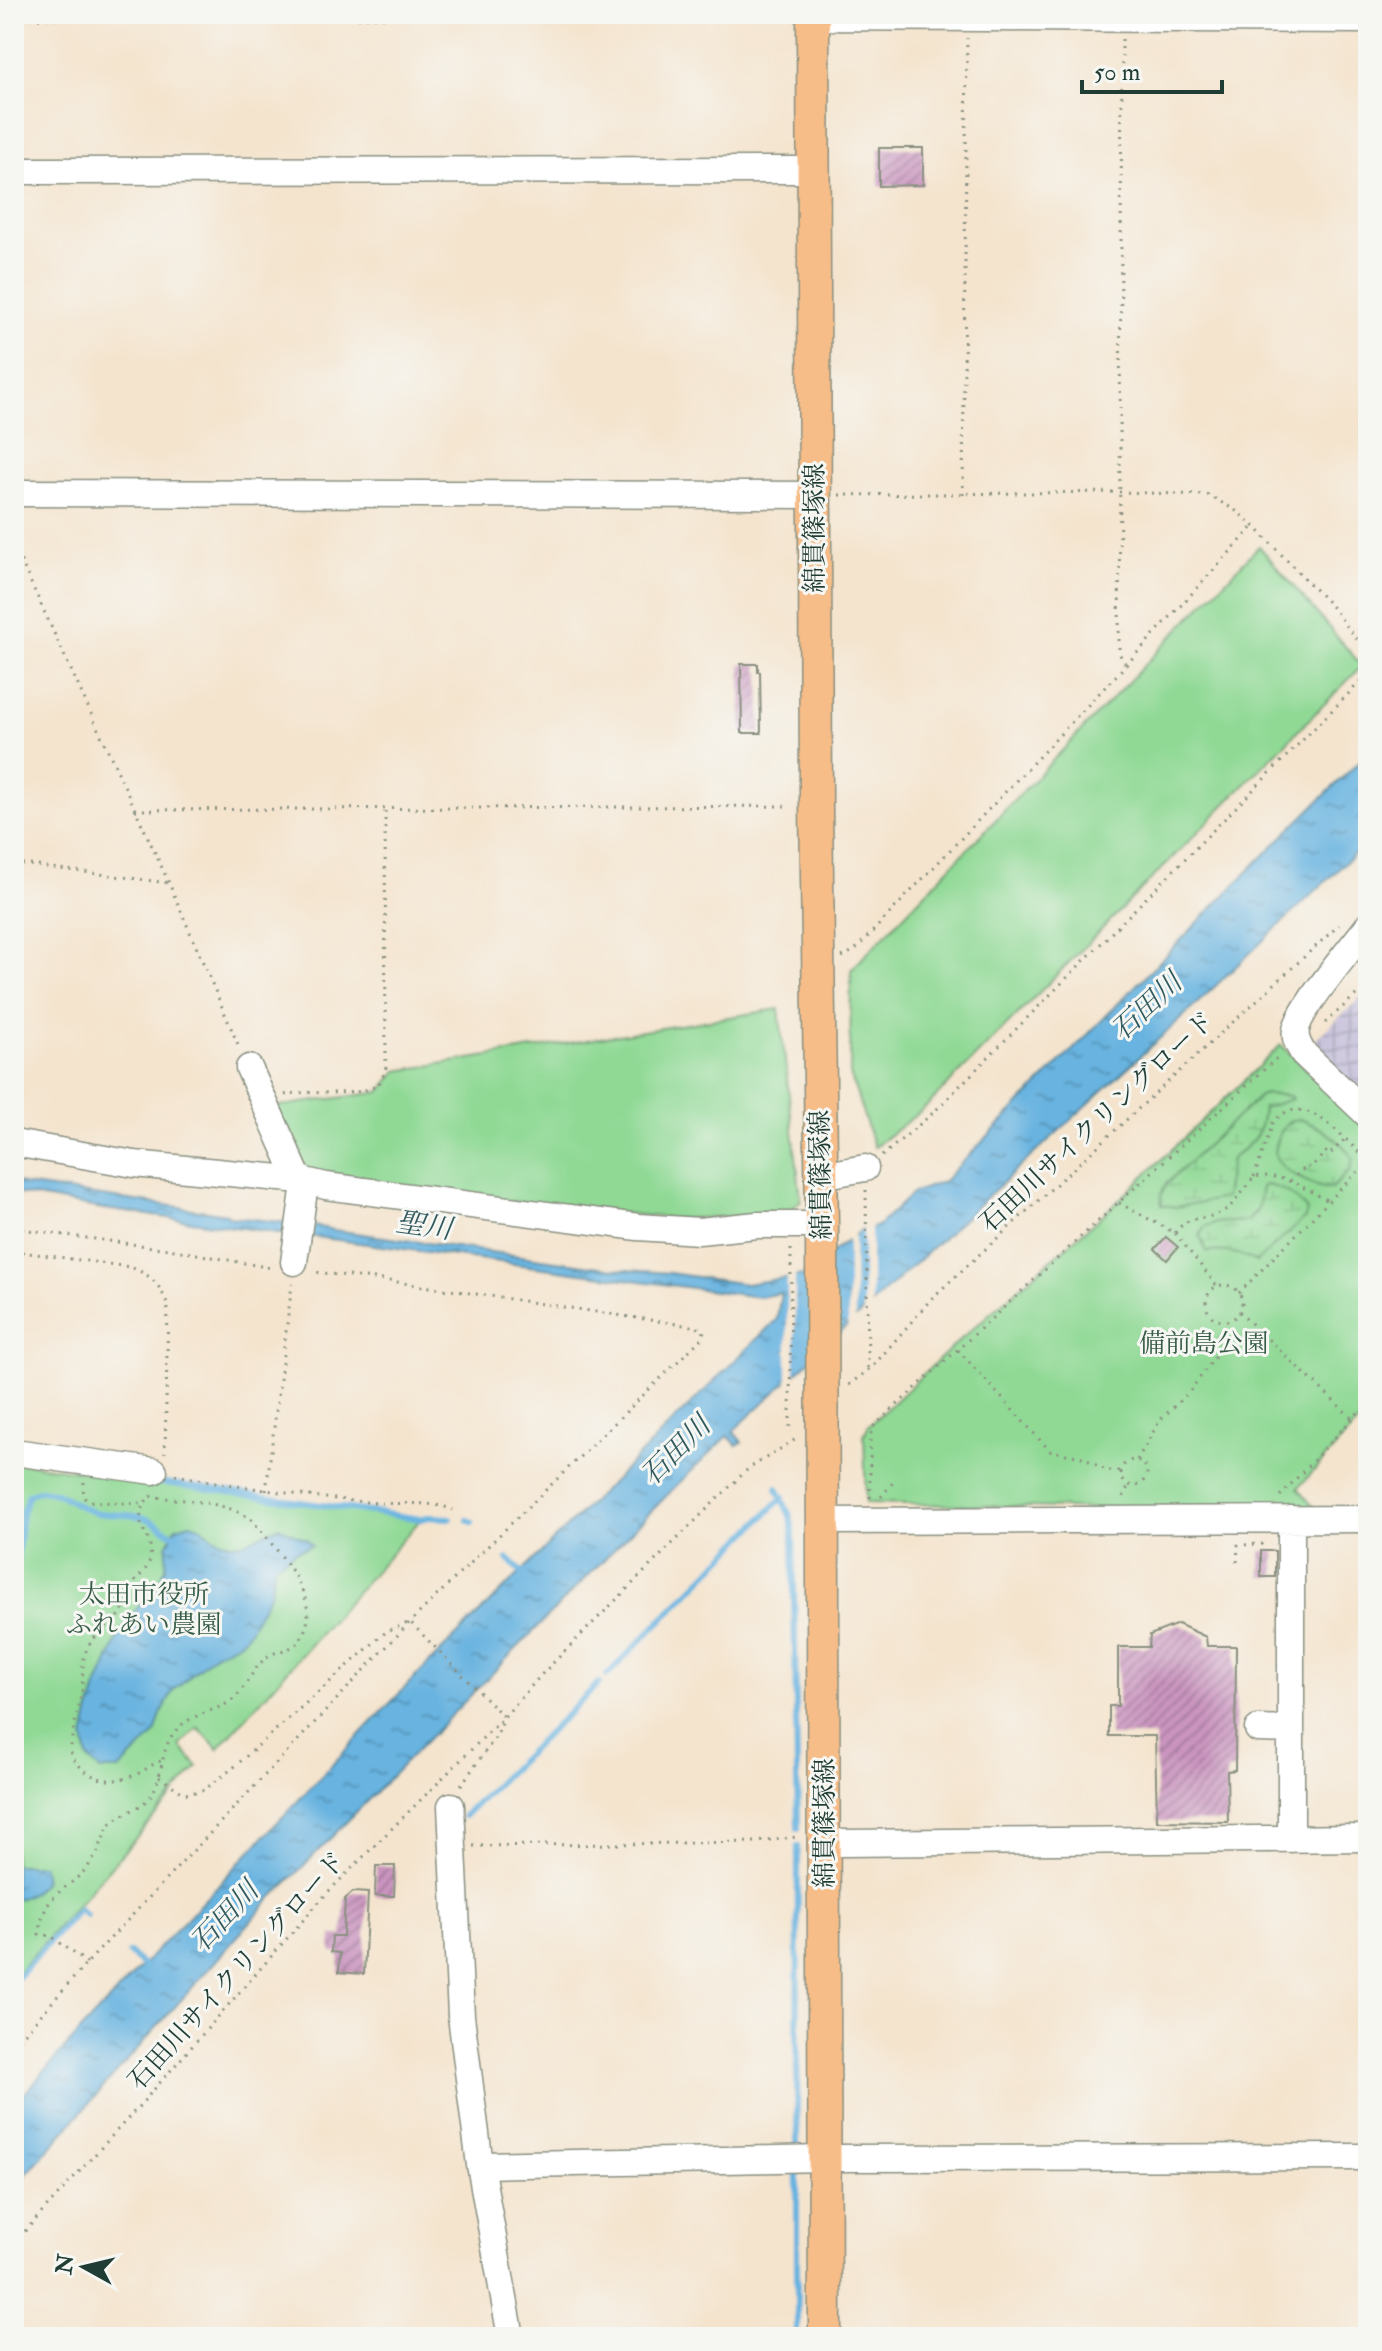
<svg xmlns="http://www.w3.org/2000/svg" width="1382" height="2351" font-family="'IM FELL Double Pica','Noto Serif JP',serif">
<defs>
<pattern id="industrial-grid" width="8" height="8" patternUnits="userSpaceOnUse" patternTransform="scale(2)"><rect width="8" height="8" fill="#c6c0da"/><path d="M0 4h8M4 0v8" fill="none" stroke="#a09db2"/></pattern>
<pattern id="wetland-marsh" width="20" height="14" patternUnits="userSpaceOnUse" patternTransform="scale(2)"><rect width="20" height="14" fill="#90d995"/><path d="M1 5h8M5 5V1M11 12h8M15 12V8" fill="none" stroke="#7cbb81"/></pattern>
<pattern id="water-ripples" width="26" height="14" patternUnits="userSpaceOnUse" patternTransform="scale(2)"><rect width="26" height="14" fill="#67b3e0"/><path d="M2 4q2-2 4 0t4 0M15 11q2-2 4 0t4 0" fill="none" stroke="#5493b6"/></pattern>
<pattern id="building-hatch" width="6" height="6" patternUnits="userSpaceOnUse" patternTransform="scale(2)"><rect width="6" height="6" fill="#ca94bf"/><path d="M-1 1l2-2M0 6l6-6M5 7l2-2" fill="none" stroke="#a37a9c"/></pattern>
</defs>
<rect width="100%" height="100%" fill="#f6f6f2"/>
<filter id="ink" filterUnits="userSpaceOnUse"><feTurbulence type="fractalNoise" baseFrequency=".0125" numOctaves="2"/><feDisplacementMap in="SourceGraphic" scale="16" xChannelSelector="R" yChannelSelector="G"/><feConvolveMatrix kernelMatrix="1 2 1 2 8 2 1 2 1" color-interpolation-filters="sRGB"/></filter>
<filter id="wash" filterUnits="userSpaceOnUse"><feTurbulence type="fractalNoise" baseFrequency=".006" numOctaves="4" result="noise"/><feDisplacementMap in="SourceGraphic" scale="32" xChannelSelector="R" yChannelSelector="G"/><feGaussianBlur stdDeviation="1.8" result="paint"/><feColorMatrix in="noise" values="0 0 0 0 0 0 0 0 0 0 0 0 0 0 0 0 0 1.4 0 .05"/><feComposite in="paint" operator="in"/></filter>
<g filter="url(#wash)">
<rect width="100%" height="100%" fill="#f4e4ce"/>
<path fill="url(#industrial-grid)" d="M1368 991V1101L1309 1045Z"/>
<path fill="#90d995" stroke="#588b64" stroke-width="2" d="M1259 546 1362 666 926 1107 874 1147 850 1074 851 970Z
M779 1009 801 1200 787 1214 678 1219 342 1183 301 1168 273 1107 380 1092 397 1071Z
M1281 1045 1368 1130V1412L1298 1488 1314 1508 1105 1509 866 1503 864 1435 868 1426 962 1338 1115 1204Z
M14 1462 421 1519 218 1749 198 1727 180 1746 198 1767 14 1977Z"/>
<path fill="url(#wetland-marsh)" stroke="#588b64" stroke-width="2" d="M1266 1094 1290 1096 1292 1099 1263 1108C1261 1137 1253 1142 1231 1159L1225 1198 1176 1207 1162 1205 1161 1195 1166 1184 1260 1096Z
M1299 1119C1317 1124 1344 1142 1353 1159L1350 1170 1332 1188C1320 1189 1313 1185 1302 1179 1271 1164 1266 1148 1289 1121Z
M1266 1185C1285 1188 1294 1196 1307 1210L1305 1218 1256 1262C1239 1253 1227 1250 1207 1252L1200 1236 1204 1227 1215 1223 1248 1221 1258 1209 1262 1187Z"/>
<path fill="url(#water-ripples)" stroke="#43788a" stroke-width="2" d="M1368 753V841L1186 1014 733 1431 742 1442 737 1445 728 1436 677 1485 268 1902 14 2188V2105L84 2027 415 1677 777 1319 781 1293 759 1297 307 1236 309 1222 314 1226 334 1230 613 1269 669 1273 746 1284 803 1275 861 1230 879 1225 914 1192 943 1182 1277 842Z
M14 1181 24 1185 227 1214 230 1217 293 1223V1235L97 1208 14 1193Z
M190 1523C203 1525 207 1534 218 1539 243 1552 257 1534 279 1527L306 1539 312 1545 297 1551 275 1565 270 1593 247 1634 241 1641 214 1654 174 1690 162 1711 155 1734 119 1770H100L88 1759 84 1738 89 1714 98 1685 117 1640 128 1620 160 1580 166 1567 167 1546 176 1527Z
M14 1865H42C43 1868 45 1876 44 1880 40 1889 23 1899 14 1899Z"/>
<path fill="#f4e4ce" d="M871 1223V1309L863 1317V1225Z
M854 1230 855 1325 848 1331V1235Z
M787 1272H795V1380L787 1386Z"/>
<g fill="none" stroke-linecap="round" stroke-linejoin="round">
<path stroke="#67b3e0" stroke-width="6" d="M158 1482 421 1519 428 1517 450 1518
M777 1488 790 1516 793 1532 798 1828
M468 1520 472 1522
M508 1559 526 1576
M14 1589 22 1513 29 1494C57 1482 69 1506 94 1512 110 1516 128 1513 145 1518 154 1521 164 1529 173 1534
M607 1675 783 1497
M464 1816 599 1683
M129 1953 147 1969
M14 1981 79 1909 86 1915
M797 2153 798 1846
M797 2337V2165"/>
</g>
<g id="blocks">
<path fill="url(#building-hatch)" d="M879 148H923V185L879 186Z
M741 664H758V672H760L761 733H742Z
M1166 1237 1178 1247 1167 1260 1155 1249Z
M1261 1551H1275V1577H1261Z
M1178 1624 1206 1637 1207 1646H1236L1235 1770 1227 1771 1228 1822 1157 1821 1155 1736H1109V1706H1118V1647H1149L1150 1635Z
M376 1866H395L394 1896H375Z
M353 1892 368 1893 364 1974 339 1972 340 1953 331 1952 332 1936H343L345 1899Z"/>
</g>
</g>
<g filter="url(#ink)">
<use href="#blocks" fill-opacity="0" stroke="#8a9081" stroke-width="2"/>
<g fill="none" stroke-linecap="round" stroke-linejoin="round">
<g stroke="#8a9081" stroke-width="29">
<path id="minor" d="M813 17 1368 20
M14 171 814 170
M14 493 814 495
M1368 926C1353 946 1299 1009 1296 1030 1294 1039 1299 1046 1303 1053L1368 1115
M249 1068 304 1191 294 1262
M14 1143 134 1164 301 1180 326 1186 638 1227 699 1231 757 1225H822
M821 1176 865 1168
M14 1452 154 1471
M1291 1519V1839
M823 1521 1368 1519
M1258 1729 1290 1730
M451 1806 461 2016 480 2165 511 2337
M825 1839 842 1843 1368 1838
M480 2165 826 2158 1368 2157"/>
</g>
<g stroke="#8a9081" stroke-width="35">
<path id="major" d="M813 14 816 806 822 1225 825 2337"/>
</g>
<path stroke="#8a9081" stroke-width="3" stroke-dasharray="2 6" stroke-linecap="butt" d="M14 18 786 17
M1122 39 1119 653 1126 665
M839 495 1119 492 1208 495 1235 510 1254 526 1332 607 1368 654
M963 495 967 38
M14 546 169 883 240 1049
M135 810 791 806
M14 863 169 883
M842 957 855 950 1126 665 1254 526
M1325 1023 1368 984
M285 1095C311 1088 359 1100 378 1084 383 1080 384 1073 386 1067L385 809
M882 1156 933 1113 1368 674
M1254 1177 1273 1123C1302 1085 1346 1140 1368 1162
M1290 1181 1307 1166 1310 1168 1326 1152 1329 1155 1345 1139
M866 1190 868 1371
M1119 1203 1175 1233 1217 1286
M14 1228 175 1250 271 1268
M1175 1233C1190 1212 1203 1222 1222 1212 1235 1205 1245 1188 1254 1177 1281 1172 1305 1189 1329 1201
M14 1251 130 1267C152 1275 159 1284 168 1305L165 1453
M1206 1303a18 18 0 1 1 36 0a18 18 0 1 1-36 0Z
M1239 1293 1368 1161
M1239 1312 1352 1418
M958 1350 1050 1451 1082 1457 1107 1471H1121
M849 1385 874 1365 932 1298 1339 925
M790 1427 791 1249
M1137 1460 1160 1420 1190 1391 1215 1357 1219 1329
M1121 1473a13 13 0 1 1 26 0a13 13 0 1 1-26 0Z
M175 1475C243 1487 311 1498 379 1503 403 1505 430 1500 453 1510
M84 1482 83 1496 87 1501 137 1504 145 1499
M266 1491 292 1284
M1280 1496 1368 1402
M881 1497 895 1480
M1123 1497 1129 1485
M870 1498V1437L873 1427 1280 1055
M14 1503 17 1475
M1237 1562 1238 1545 1265 1544V1542
M159 1777 185 1794 204 1790 233 1768 387 1631 410 1622 504 1717
M461 1785 497 1735 503 1721
M473 1846 756 1842 797 1837
M87 1963 51 1936 39 1934C45 1888 67 1894 90 1864 100 1852 102 1838 109 1826 118 1814 143 1809 152 1794 165 1772 159 1746 179 1727 194 1714 211 1712 228 1703 245 1693 251 1669 267 1657 276 1650 292 1651 299 1641 329 1602 275 1549 252 1520 225 1500 181 1501 149 1496 127 1532 155 1527 150 1559 147 1574 131 1581 126 1594 123 1602 126 1610 118 1617 108 1625 95 1635 88 1647 79 1663 85 1679 81 1696 77 1717 70 1734 71 1756 89 1780 110 1787 139 1773 147 1769 153 1763 161 1761
M14 2045 87 1963 410 1622 703 1337 704 1331 697 1327 383 1280 314 1272
M14 2243 142 2103 327 1893 504 1717 542 1674 711 1505 748 1469 796 1439"/>
<use href="#minor" stroke="#fff" stroke-width="26"/>
<use href="#major" stroke="#f7bd88" stroke-width="32"/>
</g>
</g>
<g text-anchor="middle" dominant-baseline="central" stroke-width="6" stroke-linejoin="round" paint-order="stroke">
<g font-size="26" fill="#1f3d34" stroke="#f6f6f2">
<text transform="translate(815 528) rotate(-90)">綿貫篠塚線</text>
<text transform="translate(1097 1122) rotate(-43)">石田川サイクリングロード</text>
<text transform="translate(821 1175) rotate(-91)">綿貫篠塚線</text>
<text transform="translate(825 1823) rotate(-90)">綿貫篠塚線</text>
<text transform="translate(237 1971) rotate(-48)">石田川サイクリングロード</text>
</g>
<g font-size="26" fill="#365c47" stroke="#f6f6f2">
<text x="1204" y="1344">備前島公園</text>
<text x="144" y="1595">太田市役所<tspan x="144" dy="30">ふれあい農園</tspan></text>
</g>
<g font-size="28" font-style="italic" fill="#315a5f" stroke="#f6f6f2">
<text transform="translate(1147 1007) rotate(-43)">石田川</text>
<text transform="translate(424 1226) rotate(8)">聖川</text>
<text transform="translate(676 1451) rotate(-45)">石田川</text>
<text transform="translate(225 1917) rotate(-47)">石田川</text>
</g>
</g>
<rect width="1382" height="2351" fill="none" stroke="#f6f6f2" stroke-width="48"/>
<g transform="translate(84 2267) rotate(278)" stroke="#f6f6f2" stroke-width="6" paint-order="stroke">
<path d="M0-6L14 30L0 20L-14 30Z" fill="#1f3d34"/>
<text y="-12" font-size="22" font-weight="bold" text-anchor="middle" fill="#1f3d34">N</text>
</g>
<path d="M1082 80v12h140v-12" fill="none" stroke="#1f3d34" stroke-width="4"/>
<text x="1094" y="80" font-size="24" fill="#1f3d34" stroke="#f6f6f2" stroke-width="6" paint-order="stroke">50 m</text>
</svg>
